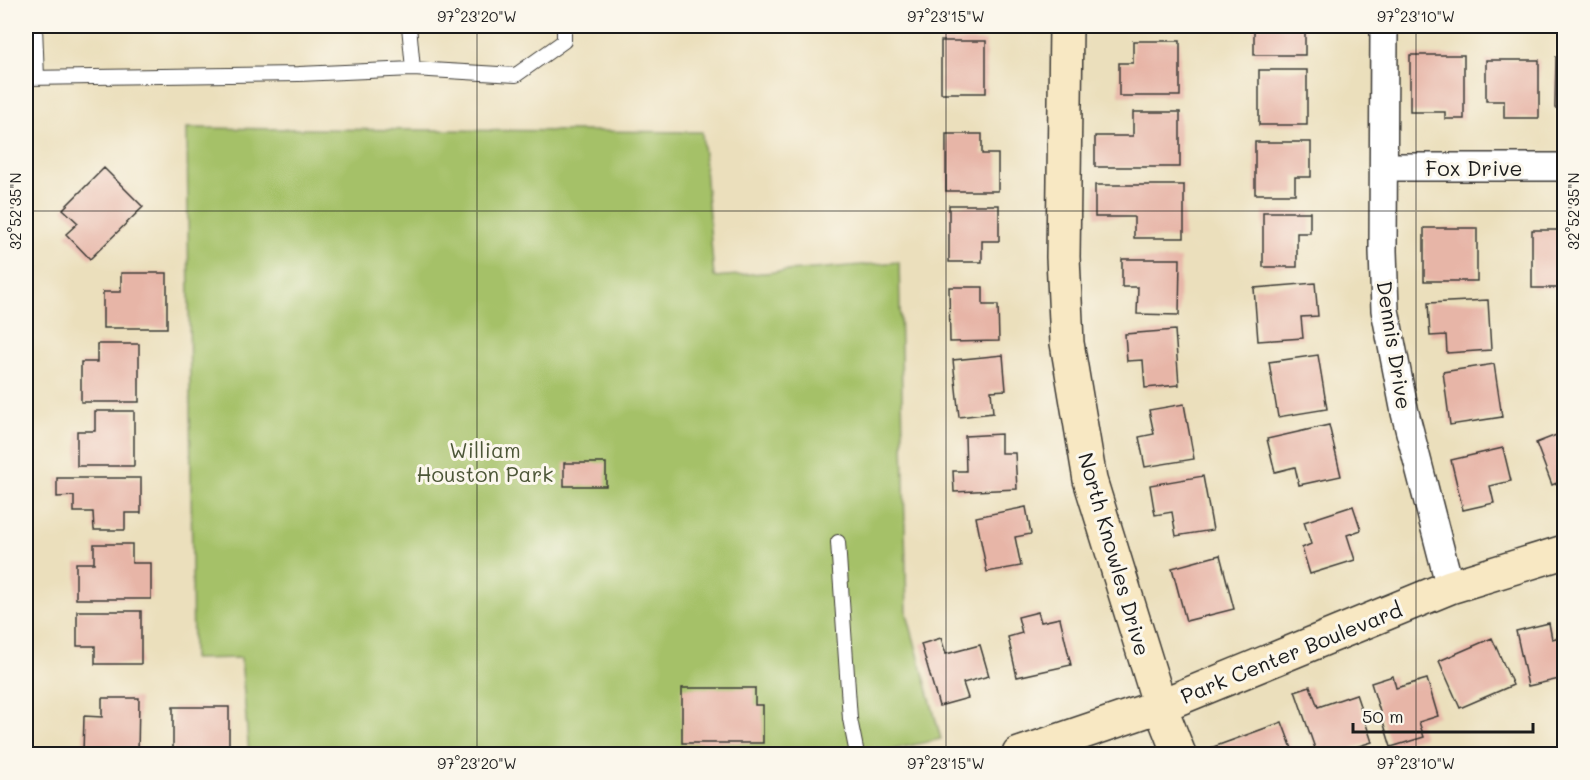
<svg xmlns="http://www.w3.org/2000/svg" width="1590" height="780" font-family="Mali,sans-serif">
<rect width="100%" height="100%" fill="#fbf7ec"/>
<filter id="ink" filterUnits="userSpaceOnUse"><feTurbulence type="fractalNoise" baseFrequency=".0167" numOctaves="2"/><feDisplacementMap in="SourceGraphic" scale="12" xChannelSelector="R" yChannelSelector="G"/><feConvolveMatrix kernelMatrix="1 2 1 2 8 2 1 2 1" color-interpolation-filters="sRGB"/></filter>
<filter id="wash" filterUnits="userSpaceOnUse"><feTurbulence type="fractalNoise" baseFrequency=".008" numOctaves="4" result="noise"/><feDisplacementMap in="SourceGraphic" scale="24" xChannelSelector="R" yChannelSelector="G"/><feGaussianBlur stdDeviation="1.35" result="paint"/><feColorMatrix in="noise" values="0 0 0 0 0 0 0 0 0 0 0 0 0 0 0 0 0 1.4 0 .05"/><feComposite in="paint" operator="in"/></filter>
<g filter="url(#wash)">
<rect width="100%" height="100%" fill="#ebdfbc"/>
<path fill="#a5c168" stroke="#606e42" stroke-width="1.5" d="M187 128 702 132 714 277 899 262 907 614 941 739 872 754H249L241 658 193 659Z"/>
<g id="blocks">
<path fill="#e7b5a7" d="M1254 26H1305V55H1254Z
M941 41H986V93H941Z
M1133 41H1180V96H1119V63H1133Z
M1410 55H1464V119H1445V112H1410Z
M1556 57H1564V108H1555Z
M1486 60H1539V118H1504V101H1486Z
M1259 70H1307V125H1259Z
M1133 112H1180V167H1095V136H1133Z
M946 134H982V154H998V191H946Z
M1255 142H1311V177H1295V194H1255Z
M104 168 143 207 90 259 66 234 78 223 63 209Z
M1095 185H1184V238H1134V217H1095Z
M949 205H999V241H982V262H949Z
M1263 212H1310V233H1297V267H1263Z
M1424 228H1477V281H1424Z
M1532 230H1564V288H1532Z
M1122 259H1180L1179 315 1137 314 1138 287H1122Z
M121 273H167V328H103V292H121Z
M1315 283 1318 316 1301 317 1303 338 1258 341 1254 288Z
M949 287H983V305H998L999 341 950 342Z
M1488 300 1491 350 1447 353 1446 335 1430 336 1428 303Z
M1175 330 1179 385 1145 388 1143 360 1127 361 1125 334Z
M97 344H139V402H81V362H97Z
M1003 355 1006 390 991 391 993 413 959 417 953 360Z
M1318 355 1327 409 1278 417 1269 362Z
M1494 364 1502 417 1450 425 1443 372Z
M1184 404 1194 459 1145 467 1139 437 1154 434 1149 410Z
M95 411H134V466H77V431H95Z
M1329 425 1341 476 1299 485 1295 467 1275 472 1267 439Z
M1564 432V480L1552 485 1536 443Z
M1001 434V453H1015L1017 489 954 492 953 471H966L965 436Z
M1503 448 1511 481 1490 486 1494 503 1463 510 1451 460Z
M564 463H606V486H564Z
M1203 476 1213 530 1176 536 1172 512 1155 515 1150 485Z
M57 478H141V513H125V530H94L93 512H74V496L57 497Z
M1353 506 1361 530 1347 535 1355 560 1310 574 1302 548 1311 544 1304 522Z
M1026 507 1031 534 1015 537 1021 566 987 572 976 517Z
M94 544H132V563H151V599H76V563H94Z
M1220 555 1234 609 1186 621 1172 568Z
M77 611H141V664H95V646H77Z
M1038 612 1041 622 1060 618 1071 665 1017 677 1008 637 1022 633 1018 617Z
M1549 623 1552 639 1564 636V678L1528 686 1516 631Z
M941 638 946 654 980 645 989 676 963 683 968 698 939 706 921 644Z
M1492 638 1513 685 1460 708 1439 661Z
M1393 676 1396 688 1427 679 1438 716 1419 722 1424 737 1391 747 1371 683Z
M1310 686 1318 707 1356 694 1372 742 1333 754H1317L1295 691Z
M682 688H755V705H763V743H682Z
M102 698H139L138 754H83L84 716 102 717Z
M173 707H229V754H173Z
M1282 722 1294 754H1210L1208 749Z"/>
</g>
</g>
<g filter="url(#ink)">
<use href="#blocks" fill-opacity="0" stroke="#3b3934" stroke-width="1.5"/>
<g fill="none" stroke-linecap="round" stroke-linejoin="round">
<g stroke="#3b3934" stroke-width="16">
<path id="lane" d="M35 26 37 78
M409 26 413 69
M26 78 299 74 413 69 516 75 564 41V26
M838 542 850 719 857 754"/>
</g>
<g stroke="#3b3934" stroke-width="30">
<path id="street" d="M1384 26 1383 251 1385 310 1405 413 1450 587
M1384 167H1564"/>
</g>
<g stroke="#3b3934" stroke-width="36">
<path id="secondary" d="M1066 26 1063 257 1067 343 1090 480 1160 706 1179 754
M1019 754 1160 706 1450 587 1564 552"/>
</g>
<use href="#lane" stroke="#fff" stroke-width="14"/>
<use href="#street" stroke="#fff" stroke-width="27"/>
<use href="#secondary" stroke="#f8e8c3" stroke-width="33"/>
</g>
</g>
<path fill="none" stroke="#1c1c1c" stroke-width="1.5" stroke-opacity="0.45" d="M477 26V754M946 26V754M1416 26V754M26 211H1564"/>
<g text-anchor="middle" dominant-baseline="central" stroke-width="6" stroke-linejoin="round" paint-order="stroke">
<g font-size="21" fill="#1c1c1c" stroke="#fbf7ec">
<text x="1474" y="167">Fox Drive</text>
<text transform="translate(1395 345) rotate(81)">Dennis Drive</text>
<text transform="translate(1115 554) rotate(74)">North Knowles Drive</text>
<text transform="translate(1291 652) rotate(-22)">Park Center Boulevard</text>
</g>
<g font-size="21" fill="#4c5637" stroke="#fbf7ec">
<text x="485" y="449">William<tspan x="485" dy="24">Houston Park</tspan></text>
</g>
</g>
<rect width="1590" height="780" fill="none" stroke="#fbf7ec" stroke-width="66"/>
<path d="M1353 723v9h180v-9" fill="none" stroke="#1c1c1c" stroke-width="3"/>
<text x="1362" y="723" font-size="18" fill="#1c1c1c" stroke="#fbf7ec" stroke-width="4.5" paint-order="stroke">50 m</text>
<rect x="33" y="33" width="1524" height="714" fill="none" stroke="#1c1c1c" stroke-width="2"/>
<g font-size="15" text-anchor="middle" fill="#1c1c1c">
<text x="477" y="22">97°23'20"W</text>
<text x="946" y="22">97°23'15"W</text>
<text x="1416" y="22">97°23'10"W</text>
<text transform="translate(16 211) rotate(-90)" y="5">32°52'35"N</text>
<text transform="translate(1574 211) rotate(-90)" y="5">32°52'35"N</text>
<text x="477" y="769">97°23'20"W</text>
<text x="946" y="769">97°23'15"W</text>
<text x="1416" y="769">97°23'10"W</text>
</g>
</svg>
